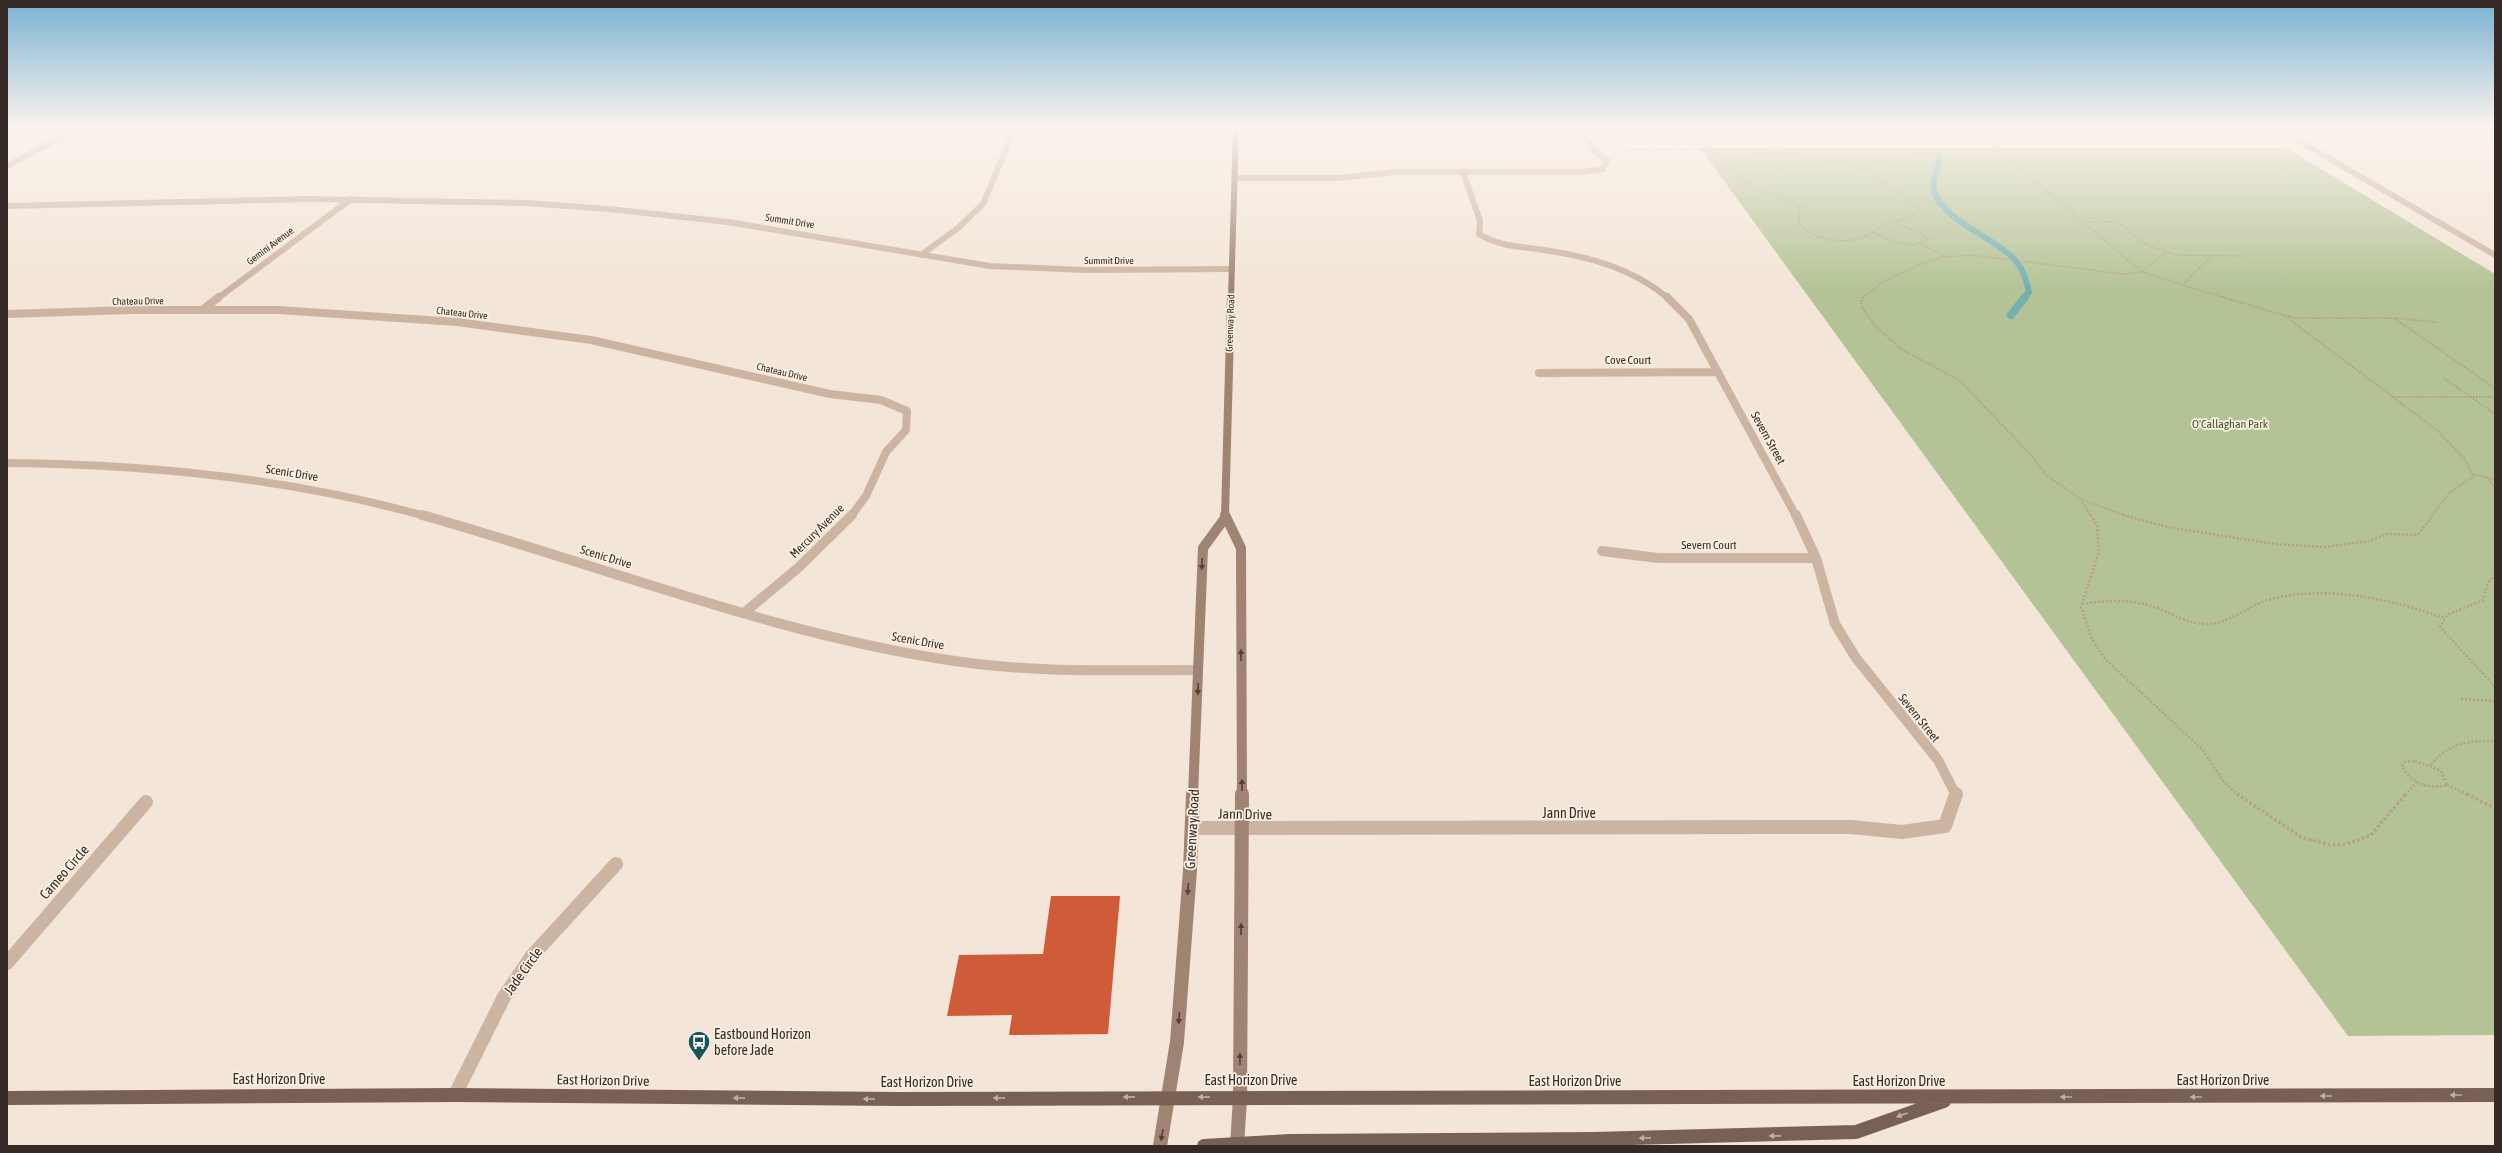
<svg xmlns="http://www.w3.org/2000/svg" width="2502" height="1153" font-family="'Asap Condensed',sans-serif">
<rect width="100%" height="100%" fill="#f3e5d7"/>
<path fill="#b4c396" d="M1700 148H2286L2495 274V1035L2348 1036Z"/>
<g fill="none" stroke-linecap="round" stroke-linejoin="round">
<path stroke="#74b0b2" stroke-width="6" d="M1939 157C1940 169 1930 180 1935 193 1944 221 1994 237 2014 259 2023 268 2026 280 2029 292L2024 298"/>
<path stroke="#74b0b2" stroke-width="8" d="M2011 315 2025 297"/>
</g>
<path fill="#d05b38" d="M1051 896H1120L1108 1034 1009 1035 1012 1015 947 1016 959 955 1043 954Z"/>
<g fill="none" stroke-linecap="round" stroke-linejoin="round">
<path stroke="#b79e8c" stroke-width="1.5" stroke-dasharray="1.5 1.5" stroke-linecap="butt" d="M1978 133 2142 272 2165 253
M1623 150 1700 149 1735 159
M1867 169C1833 160 1764 141 1733 162 1741 192 1775 194 1800 205L1799 224C1817 241 1845 246 1868 235 1874 232 1880 227 1886 224 1898 220 1908 220 1917 211V207L1910 199 1870 175 1867 171 1870 162 1918 154 2004 156
M2083 222H2118L2147 245 2176 255 2245 256
M1873 232C1891 241 1911 252 1929 238L1895 222
M1921 244 1946 256
M2182 285 2211 257
M1862 298 1883 282 1916 266 1942 257 1972 255 2122 274 2142 272 2225 298"/>
<path stroke="#b79e8c" stroke-width="2" stroke-dasharray="1.5 1.5" stroke-linecap="butt" d="M1863 297 1861 305 1875 326 1904 351 1959 380 2031 455 2046 475 2081 499 2126 516
M2222 297 2294 318H2394L2436 322
M2285 316 2438 431 2464 458 2473 477 2449 493 2432 516
M2395 319 2495 388
M2444 378 2495 414
M2392 397H2495
M2472 474 2495 479
M2487 477 2495 488
M2081 500 2091 516"/>
<path stroke="#b79e8c" stroke-width="2.5" stroke-dasharray="2 2" stroke-linecap="butt" d="M2091 515 2097 525 2099 552 2081 607 2092 639 2105 659 2203 750 2224 782 2238 795
M2123 515 2167 527 2275 544 2324 547 2369 541 2387 534 2418 535 2433 515
M2495 575 2488 582 2483 600 2447 615 2440 627 2495 687
M2082 604C2108 600 2132 599 2157 608 2173 614 2188 624 2206 624 2229 624 2246 607 2268 600 2325 584 2390 599 2444 618
M2461 699 2495 701
M2415 761 2441 771 2447 785C2429 790 2411 783 2402 766L2405 762Z
M2431 765C2449 742 2468 741 2495 741
M2447 785 2469 795
M2405 795 2417 782"/>
<path stroke="#b79e8c" stroke-width="3.5" stroke-dasharray="2.5 2.5" stroke-linecap="butt" d="M2237 794 2301 837 2330 845 2347 844 2371 835 2406 794
M2467 794 2493 807"/>
<path stroke="#ccb4a2" stroke-width="6" d="M2277 128 2495 255
M7 166 78 128
M1463 172 1480 221 1479 234C1500 247 1520 246 1544 250 1590 257 1632 268 1668 298
M1234 178H1339L1394 172H1582L1603 169 1607 160 1592 148 1580 128
M7 206 308 199 526 203 609 209 728 222 990 266 1085 270 1232 269
M921 255 958 228 983 204 1015 128
M218 298 351 199"/>
<path stroke="#ccb4a2" stroke-width="8" d="M1667 297 1689 319 1796 516
M202 310 219 297
M7 314 131 310H278L457 322 591 340 830 394 881 400 907 411 906 430 886 452 866 496 851 516
M1539 373 1718 372
M7 463C149 464 289 478 425 516"/>
<path stroke="#ccb4a2" stroke-width="10" d="M422 515C601 565 777 636 962 662 1040 673 1120 670 1198 670
M1796 515 1816 558 1835 624 1856 658 1938 760 1956 795
M1602 551 1658 558H1816
M744 613 798 568 852 515"/>
<path stroke="#ccb4a2" stroke-width="14" d="M1192 828 1851 827 1902 832 1945 826 1956 794
M7 963 146 802
M455 1095 504 997 531 957 616 864"/>
<path stroke="#9f8373" stroke-width="6" d="M1231 298 1236 128"/>
<path stroke="#9f8373" stroke-width="8" d="M1225 516 1231 297"/>
<path stroke="#9f8373" stroke-width="10" d="M1225 515 1241 548 1242 795
M1193 795 1203 548 1225 518"/>
<path stroke="#9f8373" stroke-width="14" d="M1160 1146 1177 1042 1190 870 1193 794
M1237 1146 1240 1098 1242 794"/>
<path stroke="#796055" stroke-width="14" d="M7 1098 455 1095 897 1099 2495 1095
M1204 1146 1290 1141 1594 1139 1856 1132 1944 1101"/>
</g>
<defs><path id="oneway-solid" d="M-6-.8H1V-3.2L6.5 0L1 3.2V.8H-6Z"/></defs>
<g fill="#504038">
<use href="#oneway-solid" transform="translate(1202 564) rotate(92)"/>
<use href="#oneway-solid" transform="translate(1241 655) rotate(-90)"/>
<use href="#oneway-solid" transform="translate(1198 689) rotate(92)"/>
<use href="#oneway-solid" transform="translate(1242 785) rotate(-90)"/>
<use href="#oneway-solid" transform="translate(1188 889) rotate(94)"/>
<use href="#oneway-solid" transform="translate(1241 929) rotate(-89)"/>
<use href="#oneway-solid" transform="translate(1179 1018) rotate(94)"/>
<use href="#oneway-solid" transform="translate(1240 1059) rotate(-90)"/>
<use href="#oneway-solid" transform="translate(1162 1135) rotate(100)"/>
</g>
<g fill="#c0afa3">
<use href="#oneway-solid" transform="translate(2456 1095) rotate(180)"/>
<use href="#oneway-solid" transform="translate(2326 1096) rotate(180)"/>
<use href="#oneway-solid" transform="translate(1129 1097) rotate(179)"/>
<use href="#oneway-solid" transform="translate(1204 1097) rotate(-179)"/>
<use href="#oneway-solid" transform="translate(2066 1097) rotate(180)"/>
<use href="#oneway-solid" transform="translate(2196 1097) rotate(180)"/>
<use href="#oneway-solid" transform="translate(739 1098) rotate(-179)"/>
<use href="#oneway-solid" transform="translate(999 1098) rotate(179)"/>
<use href="#oneway-solid" transform="translate(869 1099) rotate(-179)"/>
<use href="#oneway-solid" transform="translate(1902 1115) rotate(160)"/>
<use href="#oneway-solid" transform="translate(1775 1136) rotate(179)"/>
<use href="#oneway-solid" transform="translate(1645 1138) rotate(179)"/>
</g>
<linearGradient id="sky" x2="0" y2="1"><stop stop-color="#79b2d2"/><stop offset="0.44" stop-color="#faf3ed"/><stop offset="1" stop-color="#faf3ed" stop-opacity="0"/></linearGradient>
<rect width="2502" height="289" fill="url(#sky)"/>
<defs>
<g id="bus-pin" transform="scale(1.15)"><path d="M0 17L-7.5 6A9.5 9.5 0 1 1 7.5 6Z" fill="#18565a" stroke="#faefe3"/><path d="M-5-6H5V4H4V6H2V4H-2V6H-4V4H-5ZM-3.5-4V0h7V-4ZM-3.5 1.2v1.5H-2V1.2ZM2 1.2v1.5H3.5V1.2Z" fill="#fff"/></g>
</defs>
<g fill-rule="evenodd">
<use href="#bus-pin" x="699" y="1042"/>
</g>
<g text-anchor="middle" dominant-baseline="central" stroke-width="3.5" stroke-linejoin="round" paint-order="stroke">
<g font-size="10" fill="#352a25" stroke="#faefe3">
<text transform="translate(790 221) rotate(9)">Summit Drive</text>
<text transform="translate(270 246) rotate(-37)">Gemini Avenue</text>
<text x="1109" y="260">Summit Drive</text>
<text transform="translate(138 301) rotate(-1)">Chateau Drive</text>
<text transform="translate(462 313) rotate(6)">Chateau Drive</text>
<text transform="translate(1230 323) rotate(-88)">Greenway Road</text>
<text transform="translate(782 372) rotate(13)">Chateau Drive</text>
</g>
<g font-size="12" fill="#352a25" stroke="#faefe3">
<text x="1628" y="360">Cove Court</text>
<text transform="translate(1768 438) rotate(61)">Severn Street</text>
<text transform="translate(292 473) rotate(9)">Scenic Drive</text>
<text transform="translate(817 531) rotate(-45)">Mercury Avenue</text>
<text x="1709" y="545">Severn Court</text>
<text transform="translate(606 557) rotate(17)">Scenic Drive</text>
<text transform="translate(918 641) rotate(10)">Scenic Drive</text>
<text transform="translate(1919 718) rotate(51)">Severn Street</text>
</g>
<g font-size="12" fill="#455627" stroke="#faefe3">
<text x="2230" y="424">O'Callaghan Park</text>
</g>
<g font-size="14" fill="#352a25" stroke="#faefe3">
<text x="1569" y="813">Jann Drive</text>
<text transform="translate(1245 814) rotate(1)">Jann Drive</text>
<text transform="translate(1192 829) rotate(-87)">Greenway Road</text>
<text transform="translate(64 872) rotate(-49)">Cameo Circle</text>
<text transform="translate(523 971) rotate(-54)">Jade Circle</text>
<text x="279" y="1079">East Horizon Drive</text>
<text transform="translate(603 1080) rotate(1)">East Horizon Drive</text>
<text x="1251" y="1080">East Horizon Drive</text>
<text x="2223" y="1080">East Horizon Drive</text>
<text x="1575" y="1081">East Horizon Drive</text>
<text x="1899" y="1081">East Horizon Drive</text>
<text x="927" y="1082">East Horizon Drive</text>
</g>
<g font-size="14" fill="#352a25" stroke="#faefe3" text-anchor="start">
<text x="714" y="1034">Eastbound Horizon<tspan x="714" dy="16">before Jade</tspan></text>
</g>
</g>
<rect width="2502" height="1153" fill="none" stroke="#352a25" stroke-width="16"/>
</svg>
